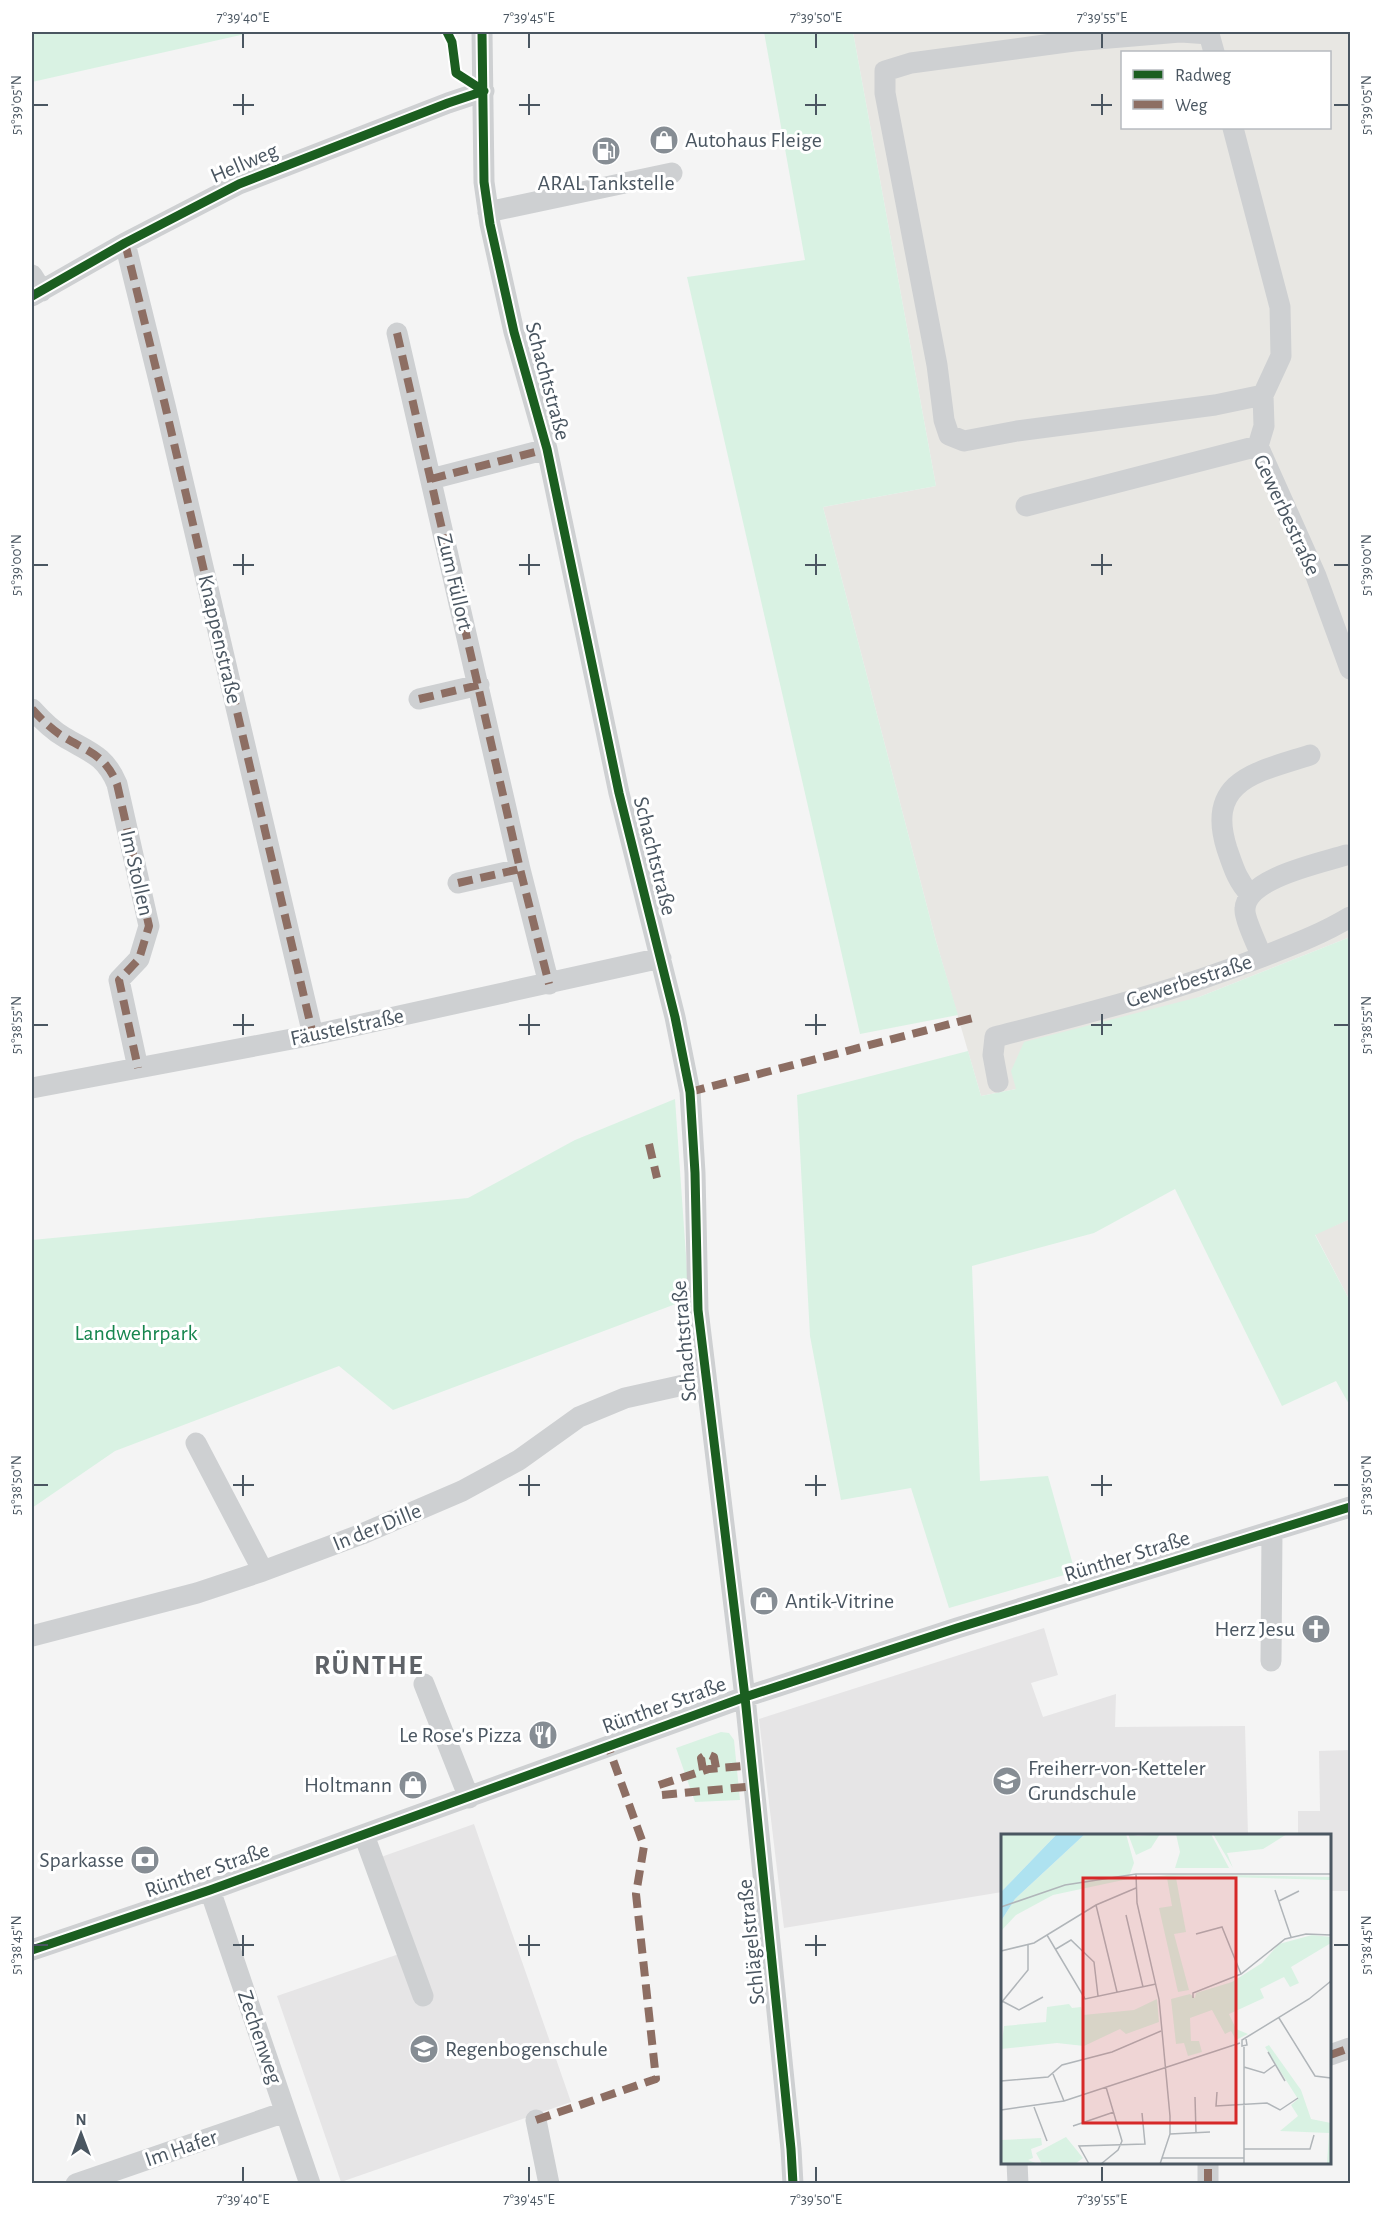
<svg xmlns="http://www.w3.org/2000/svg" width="1382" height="2215" font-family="'Alegreya Sans',sans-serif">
<rect width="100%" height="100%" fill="#f4f4f4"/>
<path fill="#e8e7e3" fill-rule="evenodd" d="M853 32H1350V937L1199 997 1016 1089 981 1096 936 941 823 507 936 486ZM1122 52H1330V128H1122Z
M1350 1219V1301L1315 1234Z"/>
<path fill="#e6e5e6" d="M1044 1628 1058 1675 1031 1683 1043 1717 1116 1694 1115 1727 1245 1726 1248 1835 1002 1836V1892L784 1928 759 1719Z
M1350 1750V1891H1330V1836L1298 1835V1811H1320L1319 1751Z
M474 1824 571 2102 341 2182 277 1996 399 1954 367 1862Z"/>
<path fill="#d9f2e3" d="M32 32H254L32 82Z
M764 32H853L936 486 823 507 936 941 958 1015 860 1034 687 277 805 260Z
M1350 937V1219L1315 1235 1350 1301V1406L1336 1381 1282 1406 1175 1189 1094 1233 972 1266 980 1481 1048 1476 1075 1572 949 1608 911 1488 841 1500 810 1336 797 1095 968 1051 981 1096 1016 1089 1011 1071 1024 1042 1199 997Z
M675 1099 689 1299 393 1410 339 1366 115 1451 32 1508V1240L468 1198 575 1140Z
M721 1732 729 1733 734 1740 740 1800 695 1802 676 1748Z"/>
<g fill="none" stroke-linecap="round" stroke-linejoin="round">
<path stroke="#ced0d2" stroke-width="21" d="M482 32 484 182 490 224 514 332 547 449 619 793 675 1017 690 1092 695 1173 698 1310 745 1697 791 2149 793 2184
M1180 32 1074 41 911 63 885 71V93L937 365 944 420 949 435 964 441 1017 431 1215 405 1263 395
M1181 32 1209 34 1214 52
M1233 128 1280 307 1281 356 1263 395 1264 426 1258 446
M488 212 672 173
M125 243 165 405 313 1035
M32 275 42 291
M32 296 125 243 239 184 448 103 484 91
M397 333 520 869 549 984
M431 479 547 449
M1026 506 1258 446 1316 576 1350 669
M419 699 479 685
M32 709C41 719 52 730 64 737 89 752 105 755 117 784L149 926 139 959 119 980 138 1068
M458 883 520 869
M1250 894C1237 881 1233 866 1227 849 1205 780 1257 772 1310 755
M1262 957C1258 947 1244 918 1245 909 1246 878 1321 863 1346 855
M998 1082 993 1055 995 1037C1084 1014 1173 992 1259 958 1292 945 1320 935 1350 917
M32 1088 313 1035 661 958
M196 1443 263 1571
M32 1636 197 1593 263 1571 362 1534 462 1491 519 1460 579 1417 625 1398 706 1380
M1271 1661 1272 1531
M424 1684 469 1798
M364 1835 423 1996
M210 1890 310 2184
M32 1950 210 1890 745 1697 957 1628 1350 1507
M1330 2055 1350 2048
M536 2120 549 2184
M1017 2162 1018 2184
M76 2184 285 2112
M1208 2184V2162"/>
<path stroke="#8d6e63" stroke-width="8" stroke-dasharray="15 8" stroke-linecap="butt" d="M125 243 165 405 313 1035
M397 333 520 869 549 984
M431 479 547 449
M419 699 479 685
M32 709C41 719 52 730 64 737 89 752 105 755 117 784L149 926 139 959 119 980 138 1068
M458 883 520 869
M690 1092 973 1018
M649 1144 657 1178
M703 1770 701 1758 707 1754 714 1757 716 1768
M659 1785 709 1769 753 1765
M662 1795 755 1786
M1330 2055 1350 2048
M536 2120 656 2079 636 1894 644 1846 608 1746
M1208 2184V2162"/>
<g stroke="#fff" stroke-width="13">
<path id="cycleway" d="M447 32 452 42 456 73 484 91
M482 32 484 182 490 224 514 332 547 449 619 793 675 1017 690 1092 695 1173 698 1310 745 1697 791 2149 793 2184
M32 296 125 243 239 184 448 103 484 91
M32 1950 210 1890 745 1697 957 1628 1350 1507"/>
</g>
<use href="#cycleway" stroke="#1b5e20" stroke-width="9"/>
</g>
<path fill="none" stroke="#4a5661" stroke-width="2" d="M243 33V48M529 33V48M816 33V48M1102 33V48M243 94V115M529 94V115M816 94V115M1102 94V115M33 105H48M233 105H254M519 105H540M805 105H826M1091 105H1112M1334 105H1349M243 554V575M529 554V575M816 554V575M1102 554V575M33 565H48M233 565H254M519 565H540M805 565H826M1091 565H1112M1334 565H1349M243 1014V1035M529 1014V1035M816 1014V1035M1102 1014V1035M33 1025H48M233 1025H254M519 1025H540M805 1025H826M1091 1025H1112M1334 1025H1349M243 1475V1496M529 1475V1496M816 1475V1496M1102 1475V1496M33 1485H48M233 1485H254M519 1485H540M805 1485H826M1091 1485H1112M1334 1485H1349M243 1935V1956M529 1935V1956M816 1935V1956M33 1945H48M233 1945H254M519 1945H540M805 1945H826M1334 1945H1349M243 2167V2182M529 2167V2182M816 2167V2182M1102 2167V2182"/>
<defs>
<g id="shop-disc" transform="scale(1.5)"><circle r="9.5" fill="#868d94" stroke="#fff"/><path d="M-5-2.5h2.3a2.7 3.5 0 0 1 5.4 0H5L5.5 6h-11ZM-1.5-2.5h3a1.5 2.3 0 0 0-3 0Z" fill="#fff"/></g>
<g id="fuel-disc" transform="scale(1.5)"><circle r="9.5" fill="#868d94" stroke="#fff"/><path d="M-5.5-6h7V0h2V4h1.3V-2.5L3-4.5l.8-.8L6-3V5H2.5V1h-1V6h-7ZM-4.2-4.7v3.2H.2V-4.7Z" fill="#fff"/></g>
<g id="church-disc" transform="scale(1.5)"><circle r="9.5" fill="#868d94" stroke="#fff"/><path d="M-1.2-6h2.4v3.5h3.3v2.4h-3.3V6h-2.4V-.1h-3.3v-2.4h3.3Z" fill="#fff"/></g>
<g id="restaurant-disc" transform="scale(1.5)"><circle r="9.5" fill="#868d94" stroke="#fff"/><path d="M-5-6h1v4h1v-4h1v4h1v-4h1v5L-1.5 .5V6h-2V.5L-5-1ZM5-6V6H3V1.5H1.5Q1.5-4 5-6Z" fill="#fff"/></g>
<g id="school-disc" transform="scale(1.5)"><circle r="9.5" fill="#868d94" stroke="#fff"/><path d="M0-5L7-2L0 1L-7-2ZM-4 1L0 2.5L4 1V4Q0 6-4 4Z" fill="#fff"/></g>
<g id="bank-disc" transform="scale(1.5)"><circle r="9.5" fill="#868d94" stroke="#fff"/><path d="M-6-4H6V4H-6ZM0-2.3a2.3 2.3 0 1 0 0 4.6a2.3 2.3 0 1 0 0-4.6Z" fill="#fff"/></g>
</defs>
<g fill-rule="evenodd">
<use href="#shop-disc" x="664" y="140"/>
<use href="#fuel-disc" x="606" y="151"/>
<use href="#shop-disc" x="764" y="1601"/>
<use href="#church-disc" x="1316" y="1629"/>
<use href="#restaurant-disc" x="543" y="1735"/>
<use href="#school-disc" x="1007" y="1781"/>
<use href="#shop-disc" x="413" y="1785"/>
<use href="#bank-disc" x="145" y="1860"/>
<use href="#school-disc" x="424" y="2049"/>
</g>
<g text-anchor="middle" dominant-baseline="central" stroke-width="6" stroke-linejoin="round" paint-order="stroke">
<g font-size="22" fill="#4a5661" stroke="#fff" text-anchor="start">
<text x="685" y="140">Autohaus Fleige</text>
<text x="606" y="183" text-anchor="middle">ARAL Tankstelle</text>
<text x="785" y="1601">Antik-Vitrine</text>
<text x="1295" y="1629" text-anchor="end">Herz Jesu</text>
<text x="522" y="1735" text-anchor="end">Le Rose's Pizza</text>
<text x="1028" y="1768">Freiherr-von-Ketteler<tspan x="1028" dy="25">Grundschule</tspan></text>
<text x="392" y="1785" text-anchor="end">Holtmann</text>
<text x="124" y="1860" text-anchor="end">Sparkasse</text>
<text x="445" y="2049">Regenbogenschule</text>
</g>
<g font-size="22" fill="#4a5661" stroke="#fff">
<text transform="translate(244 163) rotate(-23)">Hellweg</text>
<text transform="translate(548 381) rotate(75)">Schachtstraße</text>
<text transform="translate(1287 515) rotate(65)">Gewerbestraße</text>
<text transform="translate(455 582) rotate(77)">Zum Füllort</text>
<text transform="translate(220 639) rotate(77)">Knappenstraße</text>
<text transform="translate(655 856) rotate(76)">Schachtstraße</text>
<text transform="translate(137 873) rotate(77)">Im Stollen</text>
<text transform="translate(1189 981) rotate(-18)">Gewerbestraße</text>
<text transform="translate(347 1027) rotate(-12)">Fäustelstraße</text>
<text transform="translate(684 1341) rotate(-95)">Schachtstraße</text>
<text transform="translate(377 1527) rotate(-22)">In der Dille</text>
<text transform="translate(1127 1556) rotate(-17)">Rünther Straße</text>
<text transform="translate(664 1705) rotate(-20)">Rünther Straße</text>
<text transform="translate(207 1870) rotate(-19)">Rünther Straße</text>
<text transform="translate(751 1942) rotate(-96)">Schlägelstraße</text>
<text transform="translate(260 2037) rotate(71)">Zechenweg</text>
<text transform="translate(181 2148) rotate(-19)">Im Hafer</text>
</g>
<g font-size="22" fill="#17864f" stroke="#fff">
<text x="136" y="1333">Landwehrpark</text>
</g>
<g font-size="28" font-weight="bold" letter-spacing="1.5" fill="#5f6368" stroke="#fff">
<text x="369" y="1666">RÜNTHE</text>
</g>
</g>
<g transform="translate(1001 1834)">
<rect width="330" height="330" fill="#f4f4f4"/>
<path d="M0 0H56L0 58ZM84 0H125L133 29 127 45 52 61 15 81 0 97V87L14 65ZM127 0 137 2 159 0 150 14 135 21ZM175 0H210L228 34H174L179 18ZM212 0H286L262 15 226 19 232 34ZM173 40 330 43V46L185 42 137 45ZM166 44H175L185 98 173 100 188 156 177 158 158 74 171 72ZM311 101 330 103V109L290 133 298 149 289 153 283 143 259 155 263 164 228 180 235 195 247 200 235 206 230 197 224 200 211 176 189 184 190 207H198L201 218 187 222 183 209 175 210 170 165 189 160 194 164 195 159 231 148 261 129 278 110ZM156 165 158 188 125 200 119 195 83 212 56 209 0 215 3 192 45 188 46 173 68 170 71 174 80 173 82 181 133 176ZM268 211 300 256 310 285 330 289V330H326L328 299 279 297 297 282 290 271 297 265 264 213ZM65 303 82 324 74 330H41L35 319ZM40 304 41 311 30 315 32 324 27 326 37 330H1L0 306Z" fill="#d9f2e3"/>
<path d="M56 0H84L14 65 0 87V58Z" fill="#aee2f0"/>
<path fill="none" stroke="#b0b5b9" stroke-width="1.5" d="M135 40 136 69 158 165 169 282V300L159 330M274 56 290 103M278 67 298 57M95 71 116 158M0 73 64 51 135 40H330M125 81 142 153M195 100 221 93 240 140M46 101 84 165 155 150M55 115 70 106 93 128 97 162M0 117 33 109 95 71 135 54M192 164V159L240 140 284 105 305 100 330 101M1 167 18 176 42 163M0 169 27 136V111M278 184 314 242 330 244M245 205 246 211 241 212V206L308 165 330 147M267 218 284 247M243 233 263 239 274 231M52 240 63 267M0 247 47 243 61 231 111 218 160 197M216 258 215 272 266 269 279 276 297 264M194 263 195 299M33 273 46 307M0 276 63 267 239 209M72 292 113 278M169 300 209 298M243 315H309L313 301M161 324H243M88 330 78 312 144 310 141 279M100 330 117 316 121 307 105 253M243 330V213"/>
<path fill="#d62828" fill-opacity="0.15" stroke="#d62828" stroke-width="3" d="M82 44H235V289H82Z"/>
<rect width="330" height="330" fill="none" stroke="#4a5661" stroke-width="3"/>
</g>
<rect width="1382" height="2215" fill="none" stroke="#ffffff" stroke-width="66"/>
<rect x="1121" y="51" width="210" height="78" fill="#ffffff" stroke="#b7bbc0" stroke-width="1.5"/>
<rect x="1133" y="70" width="30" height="9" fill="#1b5e20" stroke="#b7bbc0" stroke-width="1.5"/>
<text x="1175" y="81" font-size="18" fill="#4a5661">Radweg</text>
<rect x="1133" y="100" width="30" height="9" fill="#8d6e63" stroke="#b7bbc0" stroke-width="1.5"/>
<text x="1175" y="111" font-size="18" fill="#4a5661">Weg</text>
<g transform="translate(81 2134)" stroke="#ffffff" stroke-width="4.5" paint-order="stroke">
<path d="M0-4.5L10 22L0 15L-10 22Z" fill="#4a5661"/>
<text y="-9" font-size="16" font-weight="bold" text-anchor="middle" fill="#4a5661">N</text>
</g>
<rect x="33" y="33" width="1316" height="2149" fill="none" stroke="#4a5661" stroke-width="2"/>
<g font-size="15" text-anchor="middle" fill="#4a5661">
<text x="243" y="22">7°39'40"E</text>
<text x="529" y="22">7°39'45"E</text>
<text x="816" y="22">7°39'50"E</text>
<text x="1102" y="22">7°39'55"E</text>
<text transform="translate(16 105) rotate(-90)" y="5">51°39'05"N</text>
<text transform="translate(1366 105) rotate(-90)" y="5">51°39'05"N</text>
<text transform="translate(16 565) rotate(-90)" y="5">51°39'00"N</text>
<text transform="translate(1366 565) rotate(-90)" y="5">51°39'00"N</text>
<text transform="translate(16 1025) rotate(-90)" y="5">51°38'55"N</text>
<text transform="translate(1366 1025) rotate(-90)" y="5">51°38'55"N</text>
<text transform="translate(16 1485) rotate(-90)" y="5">51°38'50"N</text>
<text transform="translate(1366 1485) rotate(-90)" y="5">51°38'50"N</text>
<text transform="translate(16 1945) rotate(-90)" y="5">51°38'45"N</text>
<text transform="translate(1366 1945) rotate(-90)" y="5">51°38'45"N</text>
<text x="243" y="2204">7°39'40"E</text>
<text x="529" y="2204">7°39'45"E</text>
<text x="816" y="2204">7°39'50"E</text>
<text x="1102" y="2204">7°39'55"E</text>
</g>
</svg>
